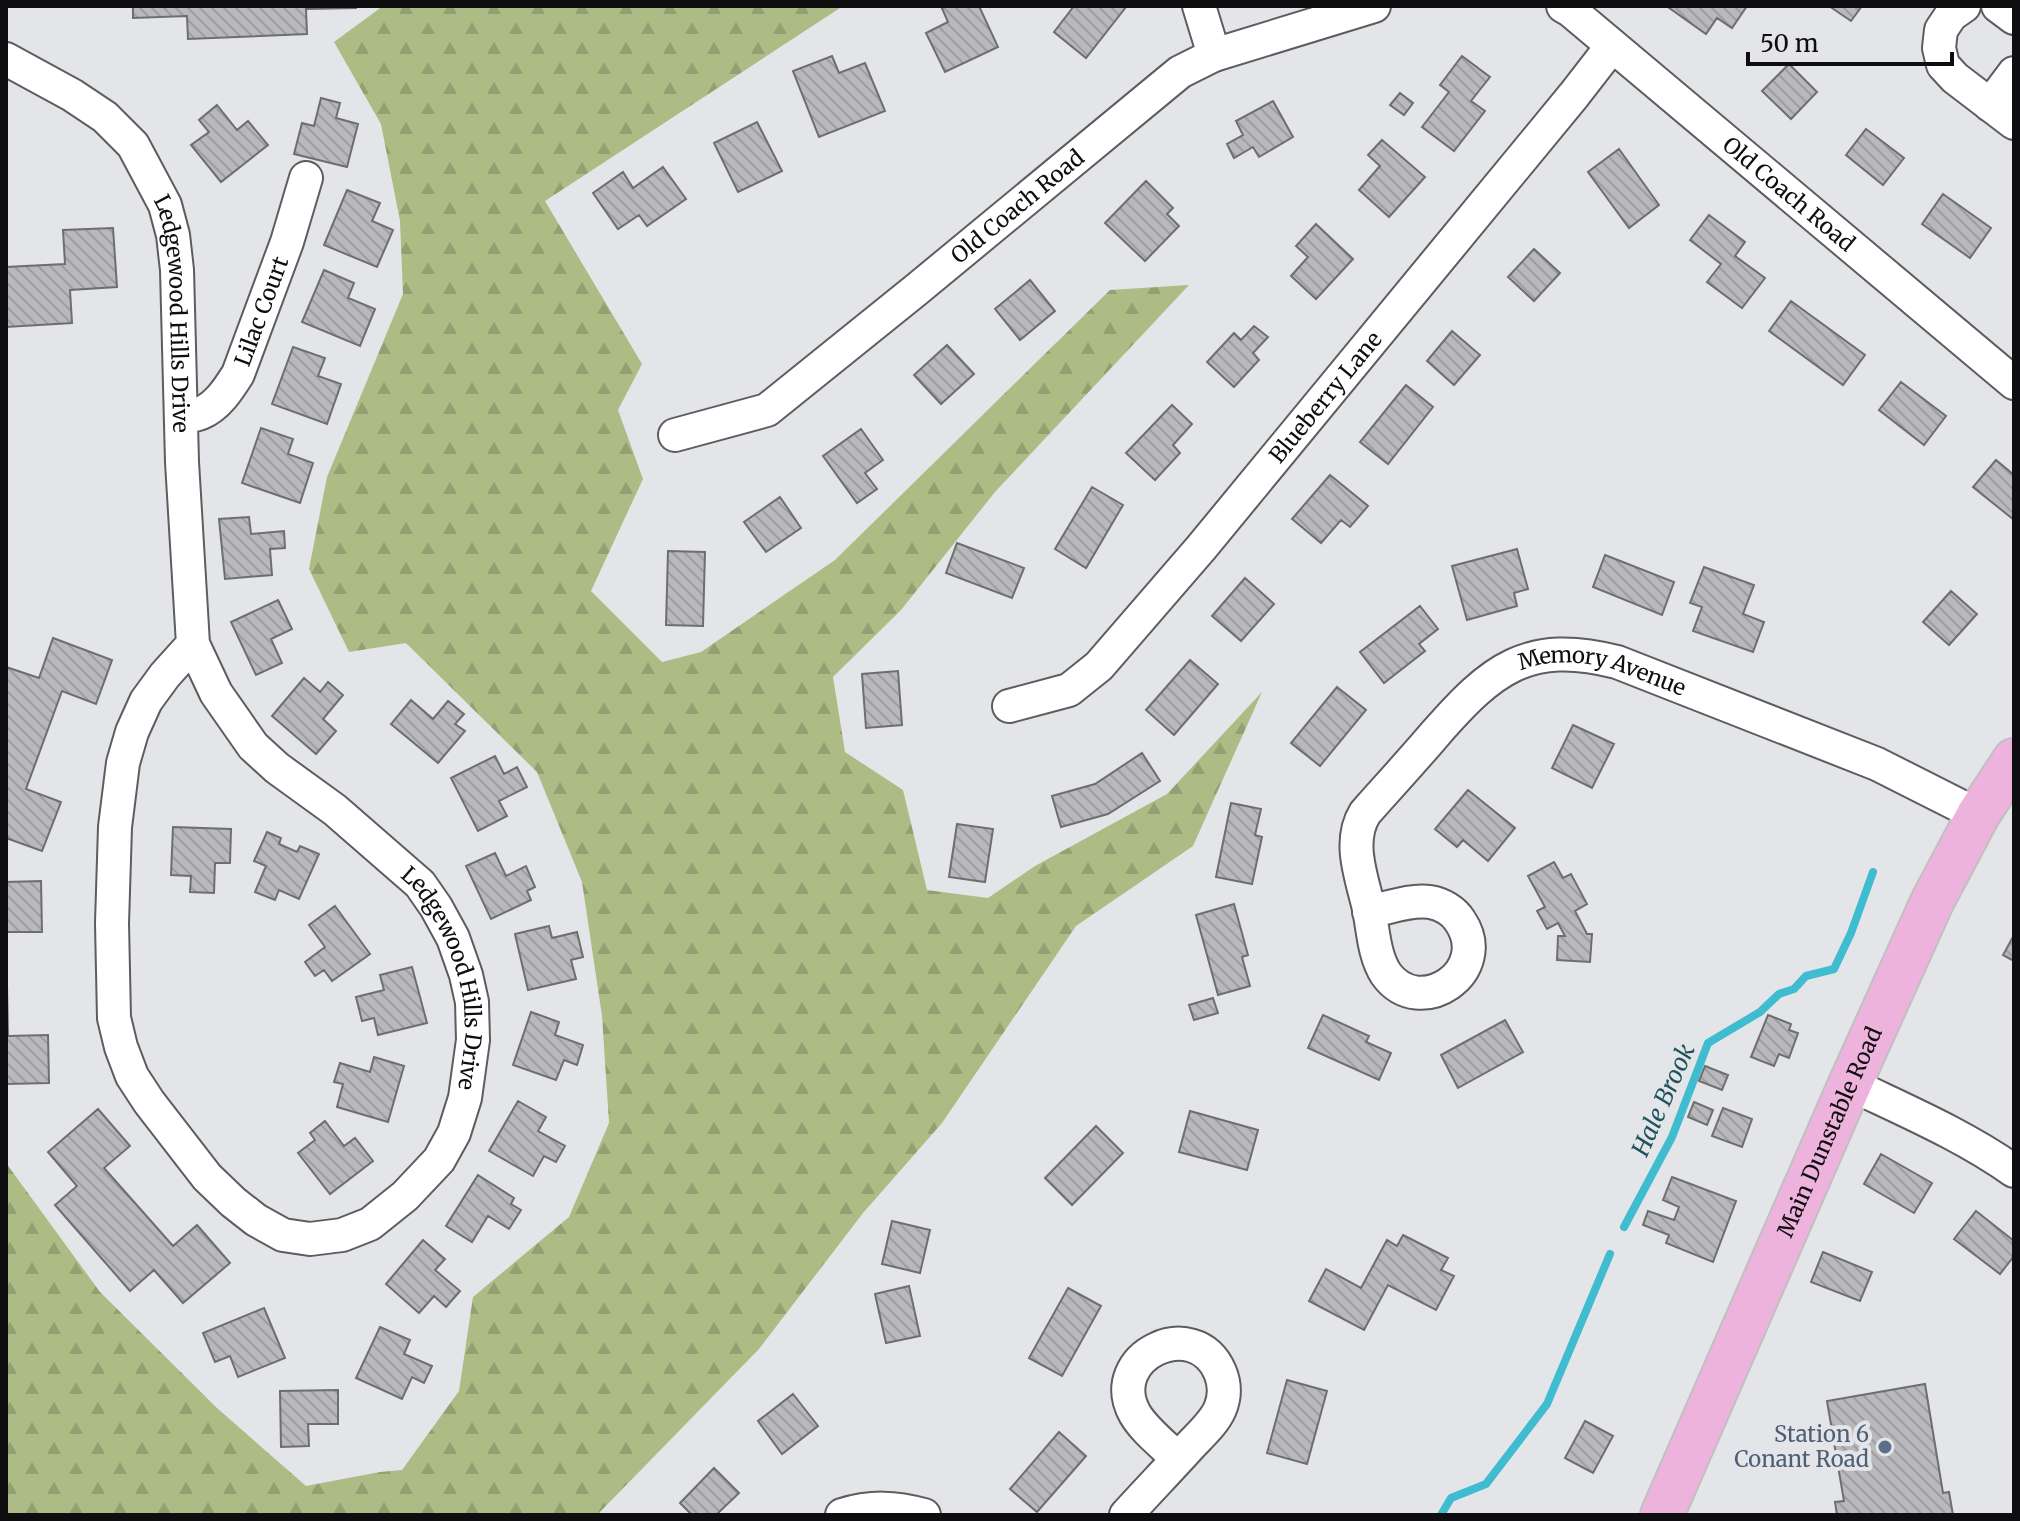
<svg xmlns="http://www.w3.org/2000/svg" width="2020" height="1521" font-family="Merriweather,serif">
<defs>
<pattern id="forest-firs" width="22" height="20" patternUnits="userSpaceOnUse" patternTransform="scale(2)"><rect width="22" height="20" fill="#acbc84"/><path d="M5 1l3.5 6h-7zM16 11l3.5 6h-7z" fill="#93a071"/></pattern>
<pattern id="building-back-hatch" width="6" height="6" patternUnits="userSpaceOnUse" patternTransform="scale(2)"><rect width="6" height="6" fill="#b9b9bc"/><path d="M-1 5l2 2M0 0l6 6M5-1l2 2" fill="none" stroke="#9e9ea1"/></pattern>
</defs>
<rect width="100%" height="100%" fill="#e4e5e8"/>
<path fill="url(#forest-firs)" d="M383 6H843L545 201 642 364 618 410 643 479 591 591 662 662 701 652 835 560 1110 290 1189 285 995 492 901 610 833 677 845 752 903 790 927 890 988 898 1035 866 1167 794 1262 692 1193 846 1076 926 942 1123 863 1213 759 1349 597 1515H6V1163L100 1292 217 1408 306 1486 380 1472 402 1470 459 1391 473 1297 569 1217 609 1123 602 1016 582 882 537 772 406 643 349 652 309 569 327 477 403 294 400 221 381 124 334 42Z"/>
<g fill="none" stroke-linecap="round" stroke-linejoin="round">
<path stroke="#3fbccf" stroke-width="8" d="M1624 1227 1672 1137 1708 1043 1760 1012 1779 994 1794 989 1806 976 1834 969 1851 933 1873 872
M1441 1515 1451 1498 1486 1484 1547 1404 1610 1254"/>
</g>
<path fill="url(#building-back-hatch)" stroke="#6d6e70" stroke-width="2" d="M133 6H356V8L306 9 307 34 188 39 187 16 133 18Z
M941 6H979L998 47 945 72 926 33 948 22Z
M1074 6 1126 7 1086 58 1054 32Z
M1669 6H1747L1732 28 1717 18 1706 34 1668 7Z
M1829 6H1862L1851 21Z
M832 56 839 73 865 63 885 111 819 137 793 71Z
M1462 56 1490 77 1471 101 1485 111 1454 151 1422 127 1449 92 1440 85Z
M1789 64 1817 92 1791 119 1762 91Z
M1400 93 1413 103 1404 115 1390 105Z
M321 98 340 103 336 118 358 124 347 167 294 154 302 123 314 126Z
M1273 101 1293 137 1259 157 1253 147 1234 158 1227 144 1243 135 1236 121Z
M217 105 237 130 248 121 268 145 221 182 191 145 209 132 199 120Z
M757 122 782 171 738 192 714 143Z
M1866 129 1904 158 1883 185 1846 155Z
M1382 140 1425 177 1389 217 1359 190 1380 166 1368 155Z
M1619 149 1659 205 1629 228 1588 172Z
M663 167 686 199 647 226 639 215 618 229 593 193 623 172 633 188Z
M1146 181 1173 208 1167 214 1179 226 1145 261 1105 223Z
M347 190 380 203 372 221 393 230 377 267 324 245Z
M1943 194 1991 228 1970 258 1922 224Z
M1709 215 1745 242 1735 256 1765 278 1742 308 1707 282 1721 264 1690 240Z
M1316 224 1353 259 1316 299 1291 276 1308 257 1296 246Z
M113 228 117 287 70 290 72 323 6 327V267L65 264 63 230Z
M1534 249 1560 273 1534 301 1508 277Z
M324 270 354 283 348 298 375 309 360 346 302 322Z
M1030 280 1055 311 1020 340 995 309Z
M1791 301 1865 355 1843 385 1769 331Z
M1254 326 1268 337 1253 353 1259 360 1234 387 1207 362 1234 333 1241 340Z
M1452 331 1480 355 1454 385 1427 361Z
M947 345 974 374 941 404 914 375Z
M293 347 325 358 318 376 341 384 327 424 272 404Z
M1901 382 1946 416 1924 445 1879 410Z
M1406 385 1433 407 1388 464 1360 442Z
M1172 405 1192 424 1173 445 1180 453 1155 480 1126 453Z
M261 428 293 439 288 454 313 463 300 503 242 483Z
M861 429 883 460 865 473 877 489 857 503 823 456Z
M1996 460 2014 475V520L1973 487Z
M1330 475 1368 506 1350 527 1341 520 1321 543 1292 519Z
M1092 487 1123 505 1086 568 1055 549Z
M780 497 801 528 766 552 744 522Z
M249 517 251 534 284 531 285 548 270 549 272 575 225 579 219 519Z
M957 543 1024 568 1012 598 946 573Z
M1517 549 1528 589 1514 593 1517 606 1467 620 1452 566Z
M668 551 705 552 703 626 666 625Z
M1605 555 1674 582 1662 615 1593 587Z
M1704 567 1754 585 1743 614 1764 622 1753 652 1693 631 1702 607 1690 603Z
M1245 578 1274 604 1241 641 1212 616Z
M1951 591 1977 614 1949 645 1923 622Z
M278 600 292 629 271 639 282 663 256 675 231 622Z
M1420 606 1438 629 1419 644 1425 651 1384 683 1360 652Z
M53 638 112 660 96 704 62 691 26 789 61 802 42 851 6 838V667L39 678Z
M1190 660 1218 684 1174 735 1146 710Z
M898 671 902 725 866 728 862 674Z
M304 678 320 692 328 682 343 695 323 719 336 731 316 754 272 716Z
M1337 687 1366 710 1320 766 1291 743Z
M411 700 433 719 448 701 464 714 455 724 465 731 438 763 391 724Z
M1573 725 1614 744 1592 788 1552 768Z
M1142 753 1160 781 1108 814 1061 827 1052 796 1095 784Z
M495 756 504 774 517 767 527 787 499 801 507 816 478 831 451 778Z
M1468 790 1515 828 1488 861 1463 840 1457 847 1435 829Z
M1231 803 1261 809 1255 835 1262 837 1252 884 1216 877Z
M957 824 993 829 985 882 949 877Z
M173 827 231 829 230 863H215L214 893 190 892 191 876 171 875Z
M267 832 281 838 279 844 297 852 300 846 319 854 299 899 279 890 275 900 255 892 266 866 254 861Z
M495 853 506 876 526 866 535 887 527 891 531 900 491 919 466 866Z
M1554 862 1563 878 1571 874 1587 904 1575 911 1587 934H1592L1590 962 1557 960 1558 936H1565L1558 923 1547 929 1537 911 1545 907 1528 876Z
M41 881 42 932H6L8 1036 48 1035 49 1083 6 1084V882Z
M1234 904 1248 955 1242 957 1250 986 1218 995 1196 915Z
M335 906 370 954 332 981 324 970 315 976 305 962 325 947 309 925Z
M549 926 552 938 577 932 583 957 571 960 576 979 528 990 515 934Z
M2014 935V961L2003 955Z
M412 967 427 1023 378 1035 374 1018 362 1021 356 997 384 990 380 975Z
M1213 998 1218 1013 1194 1020 1189 1005Z
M531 1012 559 1022 555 1035 583 1045 577 1065 564 1060 556 1080 513 1065Z
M1323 1015 1369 1036 1366 1042 1391 1053 1379 1080 1308 1048Z
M1768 1015 1791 1024 1789 1030 1798 1033 1789 1058 1779 1054 1774 1066 1751 1057Z
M1505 1020 1523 1052 1458 1088 1441 1055Z
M374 1057 404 1066 388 1122 337 1107 343 1084 334 1082 340 1063 370 1072Z
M1705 1066 1728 1075 1722 1090 1699 1081Z
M518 1101 546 1117 538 1131 565 1146 556 1162 544 1156 533 1176 489 1151Z
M1694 1102 1713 1110 1707 1125 1688 1117Z
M1723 1108 1752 1119 1742 1147 1712 1136Z
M98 1109 130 1146 104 1168 173 1246 197 1225 230 1263 183 1303 154 1270 130 1291 55 1205 77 1186 48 1152Z
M1190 1111 1258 1130 1247 1170 1179 1152Z
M325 1121 344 1146 355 1138 373 1161 330 1194 298 1153 315 1140 310 1133Z
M1096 1126 1123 1153 1072 1205 1045 1178Z
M1881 1154 1932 1183 1914 1213 1864 1184Z
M478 1175 514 1198 511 1204 521 1210 509 1229 488 1216 472 1242 446 1226Z
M1672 1177 1736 1201 1713 1262 1666 1243 1669 1235 1643 1225 1648 1211 1674 1220 1679 1207 1663 1200Z
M1976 1211 2014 1241V1256L2000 1274 1954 1239Z
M892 1221 930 1230 920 1273 882 1264Z
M1403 1235 1448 1258 1441 1270 1454 1276 1436 1310 1388 1285 1364 1330 1309 1301 1326 1269 1361 1288 1387 1240 1397 1246Z
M423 1240 445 1259 435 1270 460 1291 446 1307 434 1296 419 1313 386 1284Z
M1823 1252 1872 1272 1860 1301 1811 1282Z
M909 1286 920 1336 886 1343 875 1294Z
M1068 1288 1101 1306 1062 1376 1029 1358Z
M264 1308 285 1358 238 1377 230 1356 215 1362 203 1333Z
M380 1327 410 1340 404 1354 432 1366 424 1383 412 1377 402 1399 356 1378Z
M1287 1380 1327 1391 1307 1464 1267 1453Z
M1925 1384 1943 1493 1949 1492 1953 1515H1837L1835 1502 1844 1501 1827 1401Z
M338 1390V1424H308L309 1446 281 1447 280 1391Z
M793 1394 818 1426 782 1454 758 1421Z
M1585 1421 1613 1436 1593 1473 1565 1458Z
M1059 1432 1086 1456 1037 1512 1010 1489Z
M714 1468 739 1493 716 1515H692L680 1503Z"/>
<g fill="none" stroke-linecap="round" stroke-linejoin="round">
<g stroke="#5d5d60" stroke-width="36">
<g id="minor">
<path d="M1199 6 1214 55"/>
<path id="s1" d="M1563 6 1570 10 2014 383"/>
<path d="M1964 6 1951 15 1941 30 1939 48 1943 65 1955 78 2014 123"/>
<path d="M1998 6 2014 18"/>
<path id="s2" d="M6 59 72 95 105 117 133 145 165 205 173 235 177 270 182 462 193 644 216 693 253 746 277 768 335 810 420 884 436 907 453 938 466 975 472 1002 473 1040 465 1098 454 1133 439 1160 405 1196 370 1224 342 1235 310 1239 283 1235 256 1220 233 1202 207 1177 149 1102 132 1076 121 1047 114 1018 112 923 115 827 123 763 132 732 146 701 165 675 193 644"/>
<path d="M1990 105 2014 73"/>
<path id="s3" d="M181 417C187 416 195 416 201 413 218 406 229 388 238 374L287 242 306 178"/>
<path id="s4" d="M675 435 767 410 916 290 1180 72 1214 55 1374 6"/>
<path id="s5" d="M1009 706 1069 690 1099 666 1201 548 1574 95 1612 46"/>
<path id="s6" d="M1369 912C1388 908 1411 899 1430 902 1442 904 1454 911 1460 921 1494 971 1420 1021 1386 974 1374 956 1373 929 1369 909 1362 878 1347 842 1365 813 1388 787 1412 761 1435 734 1491 670 1527 639 1617 662L1877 764 1978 815"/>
<path d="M1850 1084C1906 1111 1963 1135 2014 1171"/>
<path d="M842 1515C871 1506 895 1507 924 1515"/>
<path d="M1126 1515C1147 1492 1168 1470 1189 1447 1200 1435 1214 1423 1220 1409 1225 1397 1225 1384 1220 1372 1195 1313 1103 1356 1135 1414 1145 1431 1164 1445 1178 1459"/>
</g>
</g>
<g stroke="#c0c0c1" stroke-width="46">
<g id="major">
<path id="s7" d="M1662 1515 1850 1084 1932 902 1978 815 2014 760"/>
</g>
</g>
<use href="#minor" stroke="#fff" stroke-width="32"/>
<use href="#major" stroke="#edb3dc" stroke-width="42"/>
</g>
<circle fill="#5c6f8a" stroke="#e4e5e8" stroke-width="3" cx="1885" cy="1447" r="8"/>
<g text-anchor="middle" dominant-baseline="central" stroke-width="8" stroke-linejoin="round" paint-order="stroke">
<g font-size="22" fill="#0e0e10" stroke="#e4e5e8">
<text stroke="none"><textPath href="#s1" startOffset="294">Old Coach Road</textPath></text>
<text stroke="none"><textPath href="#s4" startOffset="418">Old Coach Road</textPath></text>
<text stroke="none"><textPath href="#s3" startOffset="142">Lilac Court</textPath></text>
<text stroke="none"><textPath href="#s2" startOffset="332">Ledgewood Hills Drive</textPath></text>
<text stroke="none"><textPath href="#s5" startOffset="452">Blueberry Lane</textPath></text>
<text stroke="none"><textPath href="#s6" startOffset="710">Memory Avenue</textPath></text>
<text stroke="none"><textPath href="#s2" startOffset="1098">Ledgewood Hills Drive</textPath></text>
<text stroke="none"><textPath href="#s7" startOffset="418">Main Dunstable Road</textPath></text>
</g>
<g font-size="22" fill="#4e5e75" stroke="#e4e5e8" text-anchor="end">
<text x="1869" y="1434">Station 6<tspan x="1869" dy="25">Conant Road</tspan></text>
</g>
<g font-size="24" font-style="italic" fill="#1f535c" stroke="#e4e5e8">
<text transform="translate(1663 1100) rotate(-66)">Hale Brook</text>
</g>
</g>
<rect width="2020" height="1521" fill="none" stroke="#0e0e10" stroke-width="16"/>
<path d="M1748 52v12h204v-12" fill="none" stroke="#0e0e10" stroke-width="4"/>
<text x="1760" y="52" font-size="24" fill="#0e0e10" stroke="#e4e5e8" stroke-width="6" paint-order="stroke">50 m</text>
</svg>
